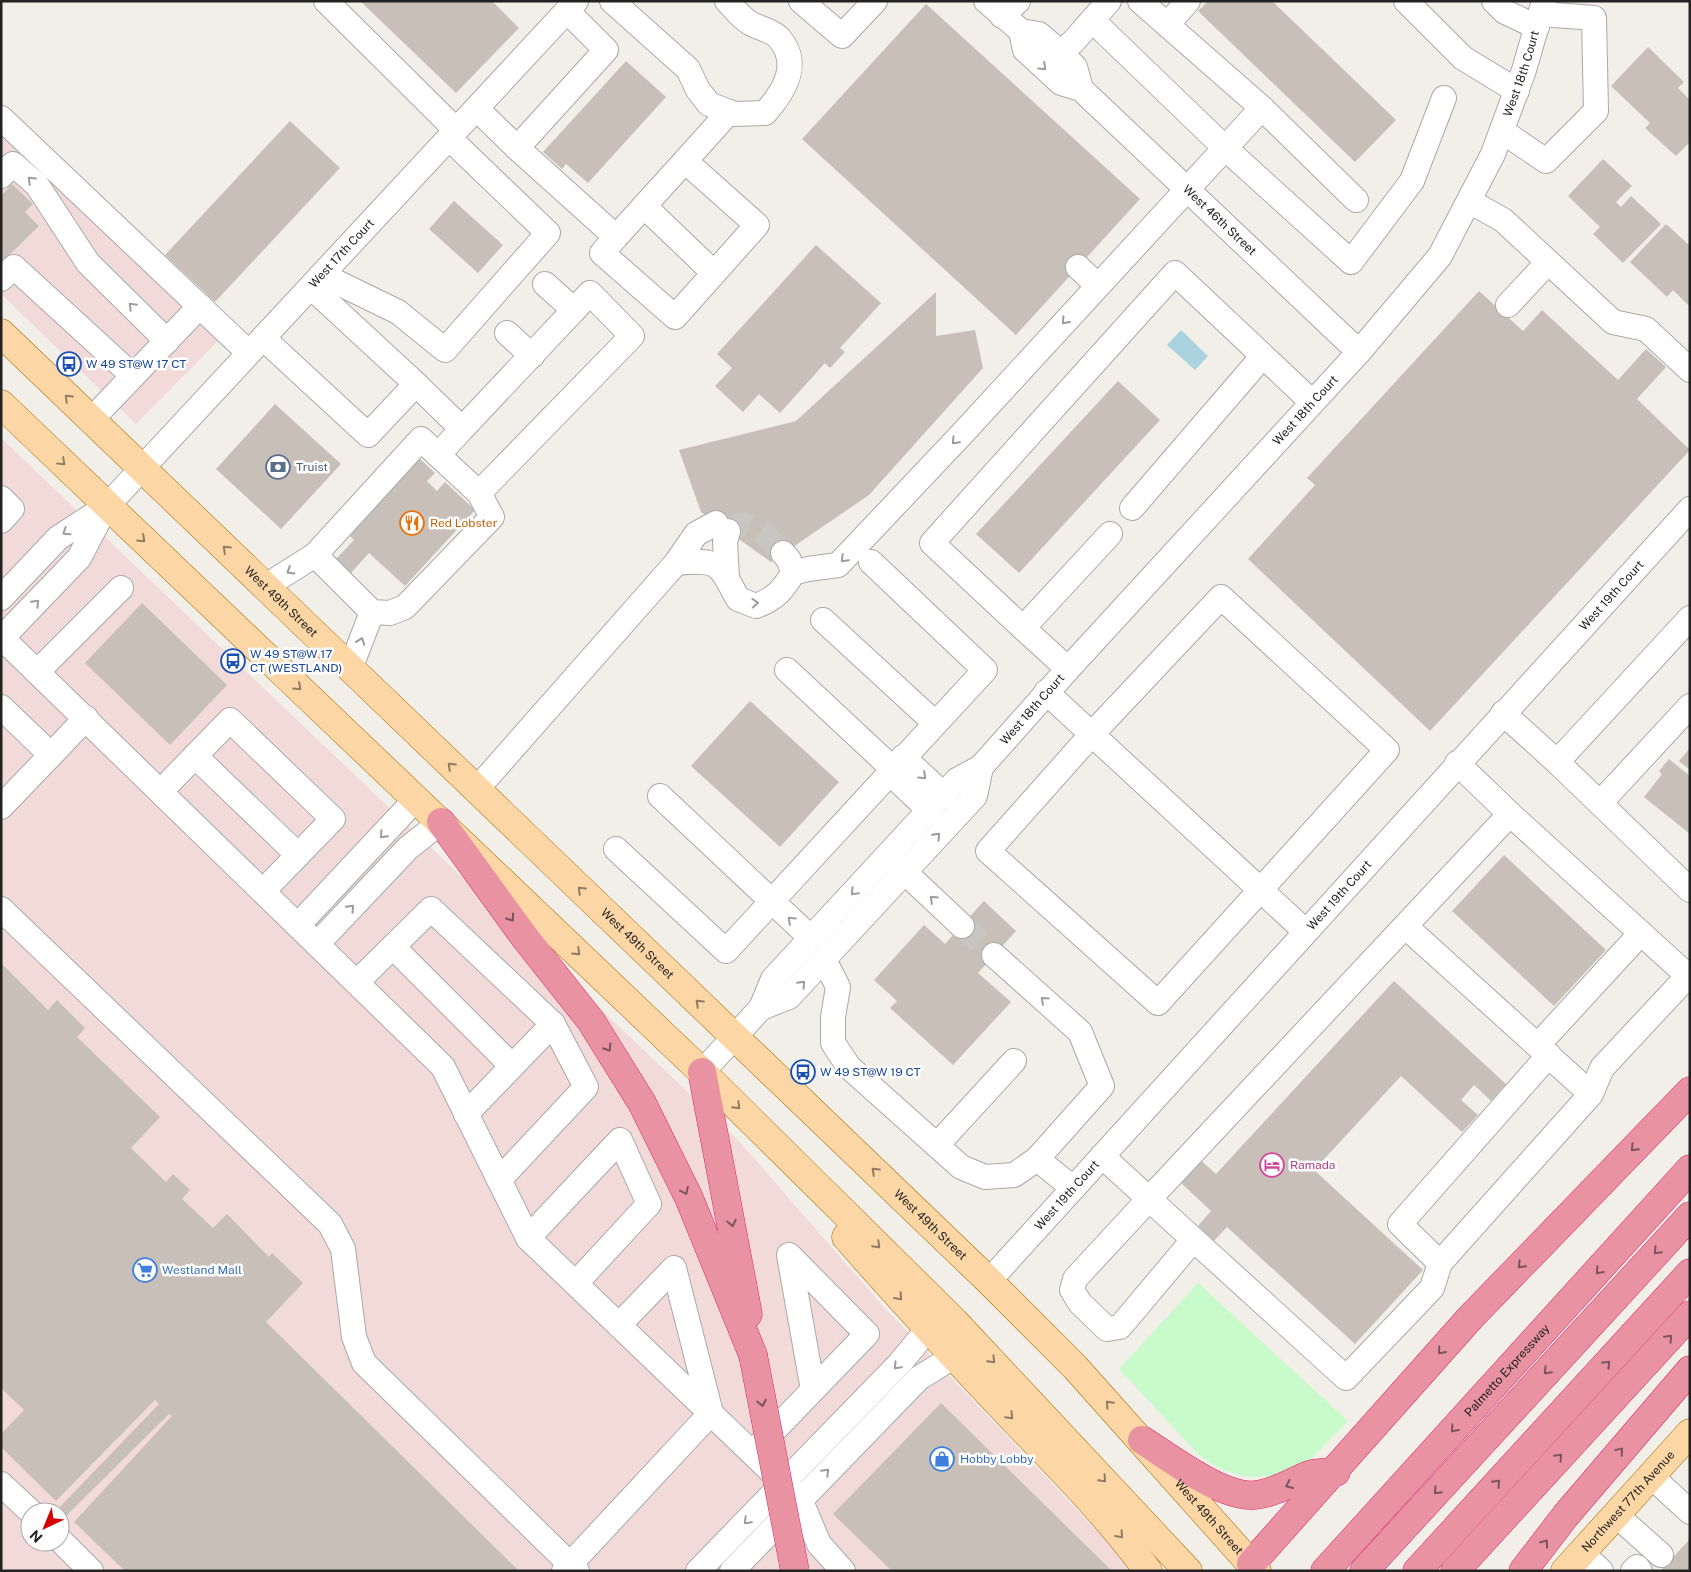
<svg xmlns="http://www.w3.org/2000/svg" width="1691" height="1572" font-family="'Public Sans',sans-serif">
<rect width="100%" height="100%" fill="#f2efe9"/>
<path fill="#f2dad9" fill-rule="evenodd" d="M1 135 219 340 136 424 1 294Z
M1 438 738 1140 882 1305 1121 1556 1129 1571H1ZM30 1512H60V1542H30Z"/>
<path fill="#c8facc" d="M1198 1283 1348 1421 1312 1458 1295 1470 1267 1480 1266 1476C1241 1480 1219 1470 1199 1455L1119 1369Z"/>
<path fill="#aad3df" d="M1181 330 1208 356 1195 370 1167 345Z"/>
<path fill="#c7bfb8" d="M360 1H492L519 28 456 93Z
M1208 1H1272L1396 120 1355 162 1198 11Z
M926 4 1140 199 1016 335 802 139Z
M1648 47 1684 82 1678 88 1690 100V142L1676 156 1645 128 1650 123 1611 86Z
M626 61 666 97 588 183 566 164 562 169 543 152Z
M290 121 340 168 215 302 165 255Z
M1603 159 1632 186 1616 202 1621 207 1631 196 1661 224 1623 263 1593 234 1600 227 1568 196Z
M12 184 33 204 25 212 39 226 1 263V196Z
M454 201 503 245 478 273 429 229Z
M1666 224 1690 246V307L1673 290 1667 297 1630 262Z
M816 245 881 303 840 348 845 352 830 368 825 363 780 413 759 394 743 412 715 386 732 368 717 354Z
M1479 291 1523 331 1542 310 1618 380 1646 349 1666 367 1637 399 1690 450 1430 731 1248 559 1315 485 1307 478Z
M936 292V336L975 330 983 368 869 495 771 562 701 512 679 450 796 421Z
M1118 381 1160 420 1019 573 976 534Z
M275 404 341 464 281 529 216 469Z
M420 459 435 473 427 481 437 491 445 482 475 510 405 586 369 553 351 573 336 559 354 540 349 535Z
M142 603 227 685 170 745 85 663Z
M750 701 839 782 780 847 691 766Z
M1690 748V770L1679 761Z
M1669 759 1690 776V834L1644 797 1662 774 1659 771Z
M1504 855 1606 950 1554 1006 1452 911Z
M984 901 1016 931 978 973 1011 1002 953 1065 890 1008 897 1001 874 980 924 925 945 944Z
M1 963 48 1010 57 1000 85 1028 77 1037 160 1117 131 1148 166 1182 173 1174 190 1190 182 1199 213 1228 227 1214 269 1257 272 1253 303 1283 266 1322 519 1571H125L74 1522 172 1416 169 1414 60 1522V1512H55L159 1404 155 1400 56 1501 1 1447V1434L24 1410 1 1388Z
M1394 981 1506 1084 1491 1101 1474 1085 1461 1100 1478 1115 1462 1132 1401 1076 1314 1170 1423 1270 1355 1344 1227 1227 1214 1241 1198 1226 1211 1211 1179 1181 1199 1159 1216 1174Z
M941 1403 1112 1571H892L833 1514Z
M1690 1539V1571H1663L1662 1569Z"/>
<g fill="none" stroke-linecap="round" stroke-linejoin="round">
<path stroke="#c8c6c1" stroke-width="24" stroke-dasharray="24 12" stroke-linecap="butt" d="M728 531C732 529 737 524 742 524 755 523 775 544 783 553
M962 926 994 955"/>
<g stroke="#a9a9a9" stroke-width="26">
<g id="minor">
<path d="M326 1 456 130"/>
<path d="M612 1 688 69 698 90 709 104 734 114 765 113C784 92 802 63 778 37 771 30 758 28 750 23 741 18 734 8 727 1"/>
<path d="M801 1 842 36 875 1"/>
<path d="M986 1 1021 31 1039 34 1060 52 1075 67 1081 89"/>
<path d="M1140 1 1262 108"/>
<path d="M1406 1 1463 58 1517 91"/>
<path d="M1494 1 1505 12 1537 27"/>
<path d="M1002 16 1018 1"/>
<path d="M1092 20 1225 148 1351 262 1412 181 1444 98"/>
<path d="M1167 25 1188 1"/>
<path id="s1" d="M1021 31 1025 50 1061 83 1081 89 1359 352"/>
<path d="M1060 52 1073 42 1109 1"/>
<path d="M477 109 517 148 606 50 567 11"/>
<path d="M1 118 249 353"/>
<path d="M1502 131 1546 161 1596 111 1594 18 1541 14"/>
<path d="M517 148 616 237 602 253 675 317 757 225 685 161 729 112"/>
<path d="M1 176 13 164 37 185 88 263 167 341"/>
<path d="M1469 201 1503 220 1613 322 1646 329 1690 370"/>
<path d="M644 206 714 273"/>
<path d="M616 237 685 161"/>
<path d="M1078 267 1097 285"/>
<path d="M322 275 398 312 445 350 548 233 449 138"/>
<path d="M1 279 14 267 133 376"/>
<path d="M545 284 574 310"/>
<path d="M1508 305 1548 262"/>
<path d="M507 333 532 356"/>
<path d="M263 338 368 435 416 384 311 287"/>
<path d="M416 384 462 429 590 293 632 336 479 493 438 455 462 429"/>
<path d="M91 420 200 306"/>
<path d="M1 498 12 509 1 521"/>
<path d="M1132 508 1262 357"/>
<path d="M1110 534 1023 628 932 543 1175 273 1312 402"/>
<path d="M783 553 789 560 793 573"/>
<path d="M315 555 372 612 390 613 405 607 492 517 479 493"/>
<path d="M676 563C719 559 718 562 738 599L756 606C775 599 783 590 793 573L808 569 838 565 961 435 1262 108 1356 200"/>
<path d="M727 577 725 542 728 531"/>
<path d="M266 586 315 555 421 439 438 455"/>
<path d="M1221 597 1387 750 1158 1003 988 851 1092 734Z"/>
<path id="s2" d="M1 598 58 538 107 506 576 1"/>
<path d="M823 620 935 723"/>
<path d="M1023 628 1068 669"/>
<path d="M1 637 436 1060 443 1067 528 1238 800 1499 819 1544 843 1571"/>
<path d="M2 638 79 558 106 507"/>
<path d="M350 669 372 612"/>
<path d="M787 670 893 769"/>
<path d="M37 672 121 588"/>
<path d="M1046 692 1305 931"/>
<path d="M1 707 51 755 1 807"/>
<path d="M1503 713 1557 762 1690 618"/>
<path d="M51 755 86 718"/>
<path d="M195 756 298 855"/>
<path d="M903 757 944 795"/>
<path d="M1557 762 1690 890"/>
<path d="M1457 763 1510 814"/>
<path d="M889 772 930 811"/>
<path d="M476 790 676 563 696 534 716 523"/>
<path d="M161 791 230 720 333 819 264 890"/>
<path d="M660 796 811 938"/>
<path d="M1600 803 1690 706"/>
<path d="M616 849 726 951 985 670 871 562"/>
<path d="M894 862 962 926"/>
<path d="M1 909 330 1224 343 1249 354 1337 364 1363 577 1571"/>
<path d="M299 924 416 799"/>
<path d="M1405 926 1591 1094 1440 1263 1400 1224 1549 1055"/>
<path d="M318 943 408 848 441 822"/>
<path d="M393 947 512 1066"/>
<path d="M994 955 1080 1032 1102 1086 1037 1159"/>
<path d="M822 962 830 971 838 987 833 1017V1043L849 1067 961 1167 985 1177 1014 1175 1037 1159 1073 1188"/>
<path d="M357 982 431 909 553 1024 586 1087 499 1180"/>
<path d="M761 1008 789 997 975 796 981 767"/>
<path d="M1538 1045 1641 933"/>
<path id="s3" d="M702 1072 761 1008 773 979 957 780 981 767 1068 669 1359 352 1440 256 1493 154 1524 70 1544 1"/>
<path d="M466 1114 553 1024"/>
<path d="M937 1145 1014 1061"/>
<path d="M1102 1156 1149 1199 1510 814 1688 976 1602 1068 1591 1094"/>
<path d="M528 1238 620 1140 649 1204 576 1283"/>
<path d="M1193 1240 1120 1327 1107 1329 1080 1303 1072 1290 1075 1279 1149 1199 1346 1378 1432 1288 1440 1263"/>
<path id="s4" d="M989 1281 1690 509"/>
<path d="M759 1446 867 1334 789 1255 813 1390"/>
<path d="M1651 1476 1690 1512"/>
<path d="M1 1484 31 1512"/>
<path d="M1616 1515 1661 1555"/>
<path d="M60 1540 91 1571"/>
<path d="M1582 1553 1601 1571"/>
<path d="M564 1571 711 1413 674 1268 619 1325"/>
<path d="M698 1571 900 1363 928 1329"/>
<path d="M732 1571 919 1378 953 1357"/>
<path d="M1633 1571 1637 1567 1640 1571"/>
</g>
</g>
<g stroke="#a06b00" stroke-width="29">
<g id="major">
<path id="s5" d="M1 333 989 1281 1075 1367 1257 1571"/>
<path d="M1 404 702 1072 954 1321 1188 1571"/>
<path d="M846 1237C900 1299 956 1359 1012 1418 1059 1467 1108 1516 1148 1571"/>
<path id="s6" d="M1565 1571 1690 1433"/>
</g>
</g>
<g stroke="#dc2a67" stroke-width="29">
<g id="highway">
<path d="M441 822 526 939 591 1021 642 1103 689 1198 753 1355"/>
<path d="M702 1072 748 1314"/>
<path d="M1142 1440C1169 1457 1222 1498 1255 1495 1275 1493 1291 1482 1309 1475 1317 1472 1327 1473 1336 1472"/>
<path d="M1251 1564 1470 1318 1690 1091"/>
<path id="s7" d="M1325 1571 1690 1169"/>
<path d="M1364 1571 1690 1216"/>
<path d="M1417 1571 1690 1273"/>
<path d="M1455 1571 1690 1315"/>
<path d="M1523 1571 1566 1515 1690 1370"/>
</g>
</g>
<use href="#minor" stroke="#fff" stroke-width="24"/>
<use href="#major" stroke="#fcd6a4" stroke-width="28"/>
<use href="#highway" stroke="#e892a2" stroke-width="28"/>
<g stroke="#dc2a67" stroke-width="29" stroke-linecap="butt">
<path id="highway-bridge" d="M753 1355 795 1571"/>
</g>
<use href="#highway-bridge" stroke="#e892a2" stroke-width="28"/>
</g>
<defs><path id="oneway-chevron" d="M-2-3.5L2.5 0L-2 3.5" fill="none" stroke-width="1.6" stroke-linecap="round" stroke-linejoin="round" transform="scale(1.25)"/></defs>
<g stroke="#9c9c9c">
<use href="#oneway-chevron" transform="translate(1043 67) rotate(43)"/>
<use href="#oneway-chevron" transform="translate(31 180) rotate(-136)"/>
<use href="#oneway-chevron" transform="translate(132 306) rotate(-135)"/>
<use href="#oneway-chevron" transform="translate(1065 321) rotate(132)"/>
<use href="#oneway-chevron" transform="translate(955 441) rotate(133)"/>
<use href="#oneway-chevron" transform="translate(66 532) rotate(147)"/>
<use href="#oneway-chevron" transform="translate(844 559) rotate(135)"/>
<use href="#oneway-chevron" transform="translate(290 571) rotate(149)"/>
<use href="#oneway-chevron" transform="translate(36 603) rotate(-46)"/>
<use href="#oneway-chevron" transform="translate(755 603) rotate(-3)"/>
<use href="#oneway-chevron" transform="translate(361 641) rotate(-70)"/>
<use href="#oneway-chevron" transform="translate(923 776) rotate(43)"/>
<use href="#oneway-chevron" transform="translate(383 835) rotate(133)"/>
<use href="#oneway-chevron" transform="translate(937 836) rotate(-47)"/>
<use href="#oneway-chevron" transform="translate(854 892) rotate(133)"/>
<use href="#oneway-chevron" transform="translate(933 899) rotate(-137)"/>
<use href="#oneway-chevron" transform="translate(351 908) rotate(-47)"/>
<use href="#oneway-chevron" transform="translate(791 920) rotate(-137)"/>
<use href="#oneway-chevron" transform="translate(802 984) rotate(-47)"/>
<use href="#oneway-chevron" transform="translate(1044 1000) rotate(-138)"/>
<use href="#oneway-chevron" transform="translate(897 1366) rotate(133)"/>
<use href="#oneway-chevron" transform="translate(826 1472) rotate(-45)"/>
<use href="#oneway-chevron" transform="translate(747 1521) rotate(135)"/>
</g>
<g stroke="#8f7c63">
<use href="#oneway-chevron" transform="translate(68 398) rotate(-136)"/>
<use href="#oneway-chevron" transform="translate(62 462) rotate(44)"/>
<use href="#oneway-chevron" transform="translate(142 539) rotate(43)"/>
<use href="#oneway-chevron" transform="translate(226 549) rotate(-137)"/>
<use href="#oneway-chevron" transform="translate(298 687) rotate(43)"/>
<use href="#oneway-chevron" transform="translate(451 766) rotate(-136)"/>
<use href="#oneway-chevron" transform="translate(581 890) rotate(-136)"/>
<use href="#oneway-chevron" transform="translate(577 952) rotate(44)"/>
<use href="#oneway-chevron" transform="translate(699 1003) rotate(-136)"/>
<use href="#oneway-chevron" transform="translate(737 1106) rotate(45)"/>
<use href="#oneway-chevron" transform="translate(875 1171) rotate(-136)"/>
<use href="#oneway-chevron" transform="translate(877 1245) rotate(45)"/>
<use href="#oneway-chevron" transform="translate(899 1297) rotate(48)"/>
<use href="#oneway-chevron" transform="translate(992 1360) rotate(46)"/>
<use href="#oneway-chevron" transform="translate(1109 1404) rotate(-133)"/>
<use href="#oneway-chevron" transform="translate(1010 1416) rotate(46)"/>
<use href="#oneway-chevron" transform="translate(1103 1479) rotate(47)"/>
<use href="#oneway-chevron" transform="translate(1120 1535) rotate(48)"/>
</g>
<g stroke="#7b545c">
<use href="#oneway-chevron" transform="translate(511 918) rotate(54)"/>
<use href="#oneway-chevron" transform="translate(608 1048) rotate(58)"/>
<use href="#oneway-chevron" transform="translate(1634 1148) rotate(134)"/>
<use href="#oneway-chevron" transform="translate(685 1191) rotate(64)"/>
<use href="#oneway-chevron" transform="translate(732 1223) rotate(78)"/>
<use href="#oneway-chevron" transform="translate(1657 1251) rotate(133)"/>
<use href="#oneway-chevron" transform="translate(1521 1265) rotate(134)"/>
<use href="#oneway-chevron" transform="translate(1599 1271) rotate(132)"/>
<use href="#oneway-chevron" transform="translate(1669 1338) rotate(-47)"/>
<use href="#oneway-chevron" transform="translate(1441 1351) rotate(131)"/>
<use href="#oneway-chevron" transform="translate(1607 1364) rotate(-47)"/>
<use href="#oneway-chevron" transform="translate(1547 1371) rotate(133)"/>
<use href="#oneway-chevron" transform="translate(762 1403) rotate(79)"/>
<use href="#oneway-chevron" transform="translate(1454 1429) rotate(132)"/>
<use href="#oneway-chevron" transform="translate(1620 1451) rotate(-50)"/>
<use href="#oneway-chevron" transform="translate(1559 1457) rotate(-47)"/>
<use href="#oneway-chevron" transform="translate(1497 1483) rotate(-47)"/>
<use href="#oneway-chevron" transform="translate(1289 1485) rotate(156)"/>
<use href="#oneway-chevron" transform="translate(1437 1491) rotate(133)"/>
<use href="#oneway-chevron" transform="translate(1545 1543) rotate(-53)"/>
</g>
<defs>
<g id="bus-ring" transform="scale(1.25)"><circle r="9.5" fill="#fff" stroke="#1a4fb4" stroke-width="1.5"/><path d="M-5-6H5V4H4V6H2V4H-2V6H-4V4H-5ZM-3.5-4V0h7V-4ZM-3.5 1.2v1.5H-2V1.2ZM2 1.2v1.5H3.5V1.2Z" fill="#1a4fb4"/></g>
<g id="bank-ring" transform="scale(1.25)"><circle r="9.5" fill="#fff" stroke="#5c6f8a" stroke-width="1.5"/><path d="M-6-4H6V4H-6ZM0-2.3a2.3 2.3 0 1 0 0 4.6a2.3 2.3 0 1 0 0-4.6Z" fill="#5c6f8a"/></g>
<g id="restaurant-ring" transform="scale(1.25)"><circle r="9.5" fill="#fff" stroke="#e8710a" stroke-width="1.5"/><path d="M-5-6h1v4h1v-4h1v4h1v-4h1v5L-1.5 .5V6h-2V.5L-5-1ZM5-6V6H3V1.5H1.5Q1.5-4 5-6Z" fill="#e8710a"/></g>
<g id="hotel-ring" transform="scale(1.25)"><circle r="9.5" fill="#fff" stroke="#d1479c" stroke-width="1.5"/><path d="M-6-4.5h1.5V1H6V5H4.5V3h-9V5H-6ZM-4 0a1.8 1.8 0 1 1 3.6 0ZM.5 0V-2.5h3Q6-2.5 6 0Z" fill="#d1479c"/></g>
<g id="supermarket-ring" transform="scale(1.25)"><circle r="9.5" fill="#fff" stroke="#3f7fe0" stroke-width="1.5"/><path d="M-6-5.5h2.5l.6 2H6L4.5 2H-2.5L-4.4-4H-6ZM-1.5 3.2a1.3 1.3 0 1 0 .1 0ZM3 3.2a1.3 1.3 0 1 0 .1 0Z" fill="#3f7fe0"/></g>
<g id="shop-ring" transform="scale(1.25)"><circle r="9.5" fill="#fff" stroke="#3f7fe0" stroke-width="1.5"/><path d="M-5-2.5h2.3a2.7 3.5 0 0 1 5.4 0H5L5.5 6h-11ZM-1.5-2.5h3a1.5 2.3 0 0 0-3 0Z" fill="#3f7fe0"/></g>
</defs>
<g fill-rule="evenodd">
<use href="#bus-ring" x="69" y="364"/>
<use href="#bank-ring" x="278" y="467"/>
<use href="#restaurant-ring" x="412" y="523"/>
<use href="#bus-ring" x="233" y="661"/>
<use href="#bus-ring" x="803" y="1072"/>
<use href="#hotel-ring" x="1272" y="1165"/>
<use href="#supermarket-ring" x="145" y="1270"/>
<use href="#shop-ring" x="942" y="1459"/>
</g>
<g text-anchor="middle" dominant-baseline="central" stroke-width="5" stroke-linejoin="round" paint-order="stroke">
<g font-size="12" fill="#222" stroke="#fff">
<text stroke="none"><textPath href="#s3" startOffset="1304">West 18th Court</textPath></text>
<text stroke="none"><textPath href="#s1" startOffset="280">West 46th Street</textPath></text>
<text stroke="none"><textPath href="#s2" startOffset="486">West 17th Court</textPath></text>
<text stroke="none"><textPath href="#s3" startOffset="899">West 18th Court</textPath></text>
<text stroke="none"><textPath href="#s4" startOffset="926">West 19th Court</textPath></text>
<text stroke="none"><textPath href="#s5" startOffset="388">West 49th Street</textPath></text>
<text stroke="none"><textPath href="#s3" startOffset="494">West 18th Court</textPath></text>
<text stroke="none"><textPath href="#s4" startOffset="521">West 19th Court</textPath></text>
<text stroke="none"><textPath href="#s5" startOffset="882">West 49th Street</textPath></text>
<text stroke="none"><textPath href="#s4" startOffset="116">West 19th Court</textPath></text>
<text stroke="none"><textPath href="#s5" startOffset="1288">West 49th Street</textPath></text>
<text stroke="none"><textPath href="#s7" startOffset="271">Palmetto Expressway</textPath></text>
<text stroke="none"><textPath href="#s6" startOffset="94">Northwest 77th Avenue</textPath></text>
<text stroke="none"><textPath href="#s5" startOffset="1692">West 49th Street</textPath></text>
</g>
<g font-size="12" fill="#164399" stroke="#fff" text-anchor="start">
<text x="86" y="364">W 49 ST@W 17 CT</text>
<text x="250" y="654">W 49 ST@W 17<tspan x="250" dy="14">CT (WESTLAND)</tspan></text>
<text x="820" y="1072">W 49 ST@W 19 CT</text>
</g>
<g font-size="12" fill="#4e5e75" stroke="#fff" text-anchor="start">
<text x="296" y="467">Truist</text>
</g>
<g font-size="12" fill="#c56008" stroke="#fff" text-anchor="start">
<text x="430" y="523">Red Lobster</text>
</g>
<g font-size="12" fill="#b23c85" stroke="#fff" text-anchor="start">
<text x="1290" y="1165">Ramada</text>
</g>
<g font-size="12" fill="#366cbe" stroke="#fff" text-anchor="start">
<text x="162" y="1270">Westland Mall</text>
<text x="960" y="1459">Hobby Lobby</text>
</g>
</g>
<rect width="1691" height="1572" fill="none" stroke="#222222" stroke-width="5"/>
<g transform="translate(45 1527) rotate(224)"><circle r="24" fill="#ffffff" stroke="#a7a7a7"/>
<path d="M0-4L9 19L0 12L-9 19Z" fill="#d40000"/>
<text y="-8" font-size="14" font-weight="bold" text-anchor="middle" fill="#222222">N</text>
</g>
</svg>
